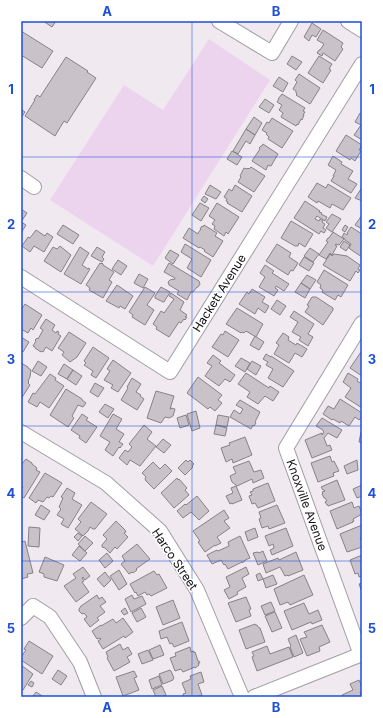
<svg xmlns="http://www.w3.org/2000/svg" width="383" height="718" font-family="Inter,sans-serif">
<rect width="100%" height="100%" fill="#f0e9f0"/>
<path fill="#ecd4ef" d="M209 39 270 80 153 266 50 200 124 85 163 110Z"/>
<path fill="#c9c2c9" stroke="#888188" d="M43 21H56L52 27Z
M312 23 321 29 316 37 312 35 309 41 304 37Z
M323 30 343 43 341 47 343 49 335 61 323 53 322 56 317 53 319 50H320L324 44 317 40Z
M21 31 53 51 42 68 21 55Z
M292 56 302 62 296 70 287 64Z
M319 56 332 64 329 69 331 70 323 83 308 73Z
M66 57 88 71 87 72 96 78 67 123 64 121 55 136 25 116 35 100H34L37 95 40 97Z
M299 74 320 88 310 104 296 95 297 94 296 93V91L293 89 297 82 295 80Z
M279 77 288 83 283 92 273 86Z
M282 94 305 108 303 111 305 112 303 115H304L302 120 301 119 298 125 297 124 296 126 281 117 283 113 279 110 282 105 277 102 279 99H278Z
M265 99 274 105 269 113 259 107Z
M21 109 25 112 21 118Z
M360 113 362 114V140L354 135 361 125 355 122Z
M254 117 262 123 255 135 246 129Z
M272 118 293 131 282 148 268 139 269 137 266 134 267 133 262 130 267 122 269 123Z
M246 129 255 135 250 144 246 141 238 154 233 151Z
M346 135 362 145 359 150 361 151 355 161 351 158 350 160 336 151Z
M263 144 278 154 271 166H270L268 165 266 170 252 161 260 149 259 148 261 146H262Z
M232 151 242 157 237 165 227 159Z
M333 156 342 162 341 164 353 171 348 179 357 184 351 193 331 181 334 176H333L336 170 328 165Z
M251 167 265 176 254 192 238 182 241 177 240 176 244 168 247 169 248 168 249 169Z
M317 183 326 188 328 184 351 198 343 210 332 204 330 208 318 201 317 203 308 197Z
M210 185 221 192 216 199 205 194Z
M235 185 252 196 242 212 227 203 228 202 226 201 227 199 224 197 229 189 232 191Z
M361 189H362V201L355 198Z
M204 196 208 199 205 203 201 200Z
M305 201 320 211 319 212 322 213 321 214 327 217 325 221 317 216 315 219 319 221 320 219 323 221 322 222 325 224 323 228 326 230 324 233 321 231 319 234 294 218Z
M200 203 209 208 201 221 192 215Z
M217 203 239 217 228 234 226 232 224 236 214 229 215 226 212 224 215 220 209 216Z
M21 209 27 213 21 222Z
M332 214 341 219 332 232 326 228 329 224 326 222Z
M362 215V229L355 225Z
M291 221 313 234 305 247 299 243 298 246H295L281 238Z
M21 222 26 225 21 233Z
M63 225 79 235 73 244 57 234Z
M204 225 217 233 215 236 223 241 213 257 204 251 205 250 200 247 199 248 183 238 189 228 198 234V233L201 229H200L202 226 203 227Z
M345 225 348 227 345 232 342 230Z
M351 227 362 234V257L350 249 349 248 351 244 345 240V239L342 237 344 233 347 235 348 233H347Z
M36 230 45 236 47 233 53 237 44 252 34 246 30 252 22 246 28 237 30 238Z
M333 232 344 239 339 245 336 244 335 245 337 246 332 255 330 253 326 259 319 255 328 242 326 241 328 238H329Z
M344 241 350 245 346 251 340 247Z
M185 244 211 260 201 277 187 268 192 259 181 252Z
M277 244 291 253 289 257 298 263 293 271 291 270 288 275 266 261Z
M60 246 71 255 61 272 44 261 53 247 57 249Z
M80 247 89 253 82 265 88 269V268L90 269 81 284 64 274Z
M97 247 105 252 102 257 104 259 102 262 91 256Z
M310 248 319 254 313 262 304 256Z
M170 250 179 255 173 264 165 258Z
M330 254 332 256 334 254 347 256 360 265 358 269 360 270 358 273 356 271 350 281 323 265Z
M304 257 314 263 309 271 299 265Z
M118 260 127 266 121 275 112 269Z
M100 263 101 264 102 263 103 264V265L114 272 109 280 112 282 103 298 89 290 90 288 86 285Z
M169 263 199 281 200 284 198 287H197L193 292H191L187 300 177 294 179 291 169 285 168 282 170 280 173 279 174 280 175 278 164 272Z
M265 265 274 271 272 273 289 284 284 291 276 286 275 288 278 290 274 296 259 287 265 277 260 273Z
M324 270 348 285 341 297 338 295 335 300 322 292 323 290 320 288 321 285 317 282Z
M139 274 148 279 143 288 134 283Z
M307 275 316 280 310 289 301 283Z
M301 283 310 289 305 298 295 292Z
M117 285 133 296 125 309 120 306 119 308 106 301Z
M145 287 155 293 147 305 154 310 145 325 132 317 133 315 129 312Z
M161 287 170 292 164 302H163L155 298V296Z
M252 289 265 297 262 302 269 306 265 313 258 308 255 314 239 304 247 292 249 294Z
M171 293 184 302 180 310 187 315 185 317H187L185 320 184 319 181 323 179 322 169 337 156 329 157 327 153 324 161 311 164 313 174 299 169 296Z
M312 297H316L333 308V310L323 325 305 312 309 306 307 305Z
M277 300 286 306 280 315 271 309Z
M25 304 42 315 33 330 31 328 28 333 21 329V310Z
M237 308 263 324 256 337 246 331 244 333 242 332 241 333 226 324Z
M294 311 314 324 308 334 313 337 308 346 299 340 301 337 292 332 298 322 290 317Z
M46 319 55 325 52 330 56 333 57 331 59 332 58 334 61 336 52 351 46 347 43 352 41 351V352L35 348V347L33 346 36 341 35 340 37 338 38 339 43 330 40 328Z
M225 331 239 340 228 357 212 347 221 334 223 335Z
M69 332 86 343 77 357 70 362 62 355 64 352 58 348Z
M283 333 289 337 288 340 296 345 297 343 307 349 302 357 295 353 289 363 274 354 279 345 276 343Z
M255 336 264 342 259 350 250 345Z
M21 337 29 342 23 352 21 350Z
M93 347 109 358 96 378 91 375 93 371 84 365 86 363 84 361Z
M361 352 362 353V376L350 368Z
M266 354 271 357V356L294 371 283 387 268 378 273 369 266 365 268 362 263 359Z
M213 355 221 361 219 363 235 375 230 382 225 379 219 386 205 376 212 366 207 363Z
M241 358 250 363 245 372 235 366Z
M113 360 131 373 118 392 111 388 113 385 104 380 110 371 107 369Z
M38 361 47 367 41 376 32 371Z
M252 361 261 366 256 375 247 369Z
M21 363 28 367V368L31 370 30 377 28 381 29 382 28 383 30 385 21 399Z
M64 364 73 370 67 379 58 374Z
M73 370 82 376 76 385 67 379Z
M246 373 269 388 270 386 279 392 273 401 265 396 258 404 247 397 250 392 238 384Z
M348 373 358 379 357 381 362 384V408L345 397 351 388 343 382Z
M50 374 56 378 55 380 64 386 49 408 40 402 37 407 28 402 33 393 35 394Z
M198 377 222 395 218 400 222 403 215 411 210 407 208 409 187 393Z
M132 378 141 384 136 392 141 395 140 396 144 399 137 410 121 400 128 388 127 387Z
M95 383 104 388 98 397 90 392Z
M66 389 82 399V400L86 403 83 407 78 405 72 416 74 418 68 427 50 415Z
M156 391 174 396 170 409H171V408L175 409 173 416 169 418 165 417 161 423 147 418Z
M340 399 362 413V416L359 420 355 417 349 426 341 421 340 423 333 419 332 420 323 414 328 406 334 409Z
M240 400 260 412 255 422 256 423 254 426 253 425 251 429 230 417 234 410 240 414 243 409 236 405Z
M105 404 114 409 108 418 99 412Z
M196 411 200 428 192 431 187 414Z
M82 414 88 418 86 420 97 427 86 443 79 438 80 436 71 430Z
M113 414 122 419 116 429 124 434 119 442 123 444 120 448 119 447 113 456 105 450 110 442 100 436Z
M186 415 189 425 180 428 177 418Z
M218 415 229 417 227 427 216 425Z
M322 418 342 430 337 438 328 433 324 438 327 446 330 445 332 450 312 458 305 440 322 433V435L324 432 323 431V430L316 426Z
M144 425 152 432 147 439 156 446 140 466 130 460 127 465 119 458 125 450 128 452 132 447 129 444Z
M216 425 227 428 225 436 214 434Z
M361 432 362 433V443L359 442Z
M245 437 252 455 233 463 232 459 226 462 221 448 230 445 229 443Z
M163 439 171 445 164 453 156 447Z
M330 456 332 462 334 461 339 471 333 473 334 476 318 482 311 463Z
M26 459 32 463V464L37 468 36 470 40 472 24 498 21 496V490L23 487 21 486V487V465Z
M186 460 188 462 190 460 194 464 192 466 193 467 185 475 178 468Z
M357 460 358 470 347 474 344 466Z
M249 461 254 472 261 470 264 478 253 483 252 479 237 486 232 482 230 476 236 473 233 467Z
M153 462 160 469 165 464 172 471 154 489 146 481 145 479 146 477 142 473Z
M45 473 62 483 53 497 51 496 49 498 47 497 43 502 38 500 36 503 29 498Z
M177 478 178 480 179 479 187 488 185 490 189 495 174 508 161 493Z
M337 480 345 500 328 506V505H327L325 502 327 501 325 498H324L322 494 323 493 322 492 325 491 324 490H323L321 487Z
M268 483 275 501 258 508 255 503 252 504 249 496 252 495 250 492 253 491V489Z
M362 485V496L357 498 353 489Z
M236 486 242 500 232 504V503L230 504 226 496 233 493 231 488Z
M67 488 75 493 72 499 82 505 68 528 61 524 64 519 57 515 61 509 59 507 63 498 61 497Z
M197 496 209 511 199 520 191 512 183 518 177 511 185 504 186 505Z
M91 502 107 514 95 529H93L90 527 88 531 83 536 75 529 81 522 78 519Z
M352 502 354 508 359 506 362 514 353 519 354 521 352 522H353L337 529 330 511Z
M41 505 50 511 44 520 35 515Z
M277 505 285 523 269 529 268 526 262 528 259 519 261 518 259 512Z
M224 510 229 518 224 521 230 528 217 537 221 543 215 546V545L205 552 198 542 200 541 193 531Z
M116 521 125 530 126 532 124 533 128 537 117 549 115 547 110 553 105 548 102 547V545L107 539 103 535Z
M362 525V537L360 538 362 542V547L347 552 340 534Z
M29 527 40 528 39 547 28 546Z
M255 528 258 537 248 541 245 532Z
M286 528 293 546 272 555 270 550 274 548 273 544 269 546 265 536Z
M78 533 82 536 78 541 74 537Z
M85 536 93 543 85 551 78 544Z
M240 536 250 558 245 560V561L242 563V562L228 569 225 564 224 565 221 560 212 564 207 555 217 550 218 551 229 546 228 542Z
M25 541 33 573 27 574 28 577 21 579V542Z
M137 544 150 559 136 569 137 570 133 573 132 572 129 574 121 564 125 561 122 556Z
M79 546 87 553 80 561 72 555Z
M263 551 267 561 258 565 253 553 258 552 259 553Z
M296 552 303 570 288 576 287 575 285 576 280 567 266 573 263 564 278 558 279 560Z
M107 553 113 561 105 568 99 560Z
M362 555V576L359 577 358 573 355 574 350 560Z
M45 557 64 565 57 581 44 577V574L39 572Z
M83 567 90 576 85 580 83 577 82 578 84 581 82 582 89 592 76 602 64 586 76 578 73 574Z
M246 567 249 574 242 578 246 587 237 592 238 594 229 599 224 590 230 587 226 577Z
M119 570 127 584 119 590 110 576Z
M154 571 157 575 159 574 167 588 151 596 149 594 147 595 145 592 138 596 136 592 135 593 130 584Z
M105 572 111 580 104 587 97 579Z
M260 573 263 579 258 581 256 575Z
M273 575 277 584 266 588 263 579Z
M304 575 313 595 290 605 288 602 280 605 274 589Z
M362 583V592L359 584Z
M97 595 99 599 102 597 106 602 100 606 105 612 97 618 99 620 90 627 84 619 87 617 84 613 82 614 79 611V609L81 606Z
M132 595 134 599 142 596 146 604 131 612 125 599Z
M246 597 251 609 249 610 251 616 236 622 228 603Z
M173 600 180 618 163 625 156 607Z
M271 602 275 611 265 615 261 606Z
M304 603 309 614 318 610 322 620 312 624 311 622 292 630 284 611Z
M125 608 128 613 124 615 121 611Z
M141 608 146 617 137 622 132 613Z
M275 612 282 628 272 632 265 616Z
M123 618 133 632 125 638 124 636 103 649 98 641 101 639 100 638 97 639 92 631 101 625V626L113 619 116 623Z
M182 622 189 641 174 647 172 643 170 644 167 637 161 639 159 631Z
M255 624V625H257L258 627 260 628 265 642 246 649 239 630Z
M322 625 330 642 319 647 320 651 307 656 300 639 307 637 304 632Z
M296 635 303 653 294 657 290 647 291 646 288 639Z
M29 641 53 656 42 674 21 660V657L26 650 24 649Z
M120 644 123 650 128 647 132 654 127 657 130 662 114 671 107 658 108 657 106 652Z
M160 645 164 655 153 659 149 650Z
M267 646 270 654 289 647 293 657 257 671 252 657 254 656 252 652Z
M190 647 191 652 194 651V653L195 652 198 661H199L200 663H198L199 665 195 668V667L183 672 181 669 175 671 170 658 176 656 175 653Z
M148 650 153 660 142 664 138 654Z
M21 665 33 674 23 690 21 689Z
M58 670 67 676 61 685 52 679Z
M170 670 171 671 174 678 173 679V680L163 684 159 674Z
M134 671 137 677 134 678 139 690 123 696 116 677Z
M201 672 204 682 198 684 202 695 196 697H184L183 694 186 693 182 683 191 679 190 676Z
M159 676 162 685 152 689 149 680Z
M359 680 362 687V692H360L362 697H343L342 695 353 690 350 684Z
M31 681 34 683 32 687 28 685Z
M162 686 166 695 161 697H156L153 690Z
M36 692 44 697H32Z"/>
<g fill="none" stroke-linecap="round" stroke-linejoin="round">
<g stroke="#a39ca4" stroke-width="16">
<path id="minor" d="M219 21 272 53 291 21
M348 21 362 30
M21 178 34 187
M21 277 170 372 362 64
M21 432 106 483 160 531 197 590 242 697
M21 618 33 606 50 617 80 662 94 697
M361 655 286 448 362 323
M254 697 362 654"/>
</g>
<use href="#minor" stroke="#fff" stroke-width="14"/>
</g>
<path fill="none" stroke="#1d4ed8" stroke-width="1" stroke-opacity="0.55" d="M192 21V697M21 157H362M21 292H362M21 426H362M21 561H362"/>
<g text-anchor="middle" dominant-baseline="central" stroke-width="3" stroke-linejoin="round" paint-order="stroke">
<g font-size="12" fill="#131013" stroke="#fff">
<text transform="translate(219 293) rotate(-58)">Hackett Avenue</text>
<text transform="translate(307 505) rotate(70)">Knoxville Avenue</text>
<text transform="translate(175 559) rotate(56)">Harco Street</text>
</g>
</g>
<rect width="383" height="718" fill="none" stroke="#ffffff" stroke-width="44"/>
<rect x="22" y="22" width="339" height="674" fill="none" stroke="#1d4ed8" stroke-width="1.5"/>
<g font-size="13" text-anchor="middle" font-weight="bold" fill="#1d4ed8">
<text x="107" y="16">A</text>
<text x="276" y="16">B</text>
<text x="11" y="94">1</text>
<text x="372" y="94">1</text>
<text x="11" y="229">2</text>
<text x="372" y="229">2</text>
<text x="11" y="364">3</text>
<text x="372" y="364">3</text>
<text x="11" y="498">4</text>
<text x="372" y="498">4</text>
<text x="11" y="633">5</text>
<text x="372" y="633">5</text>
<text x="107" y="712">A</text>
<text x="276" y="712">B</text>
</g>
</svg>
